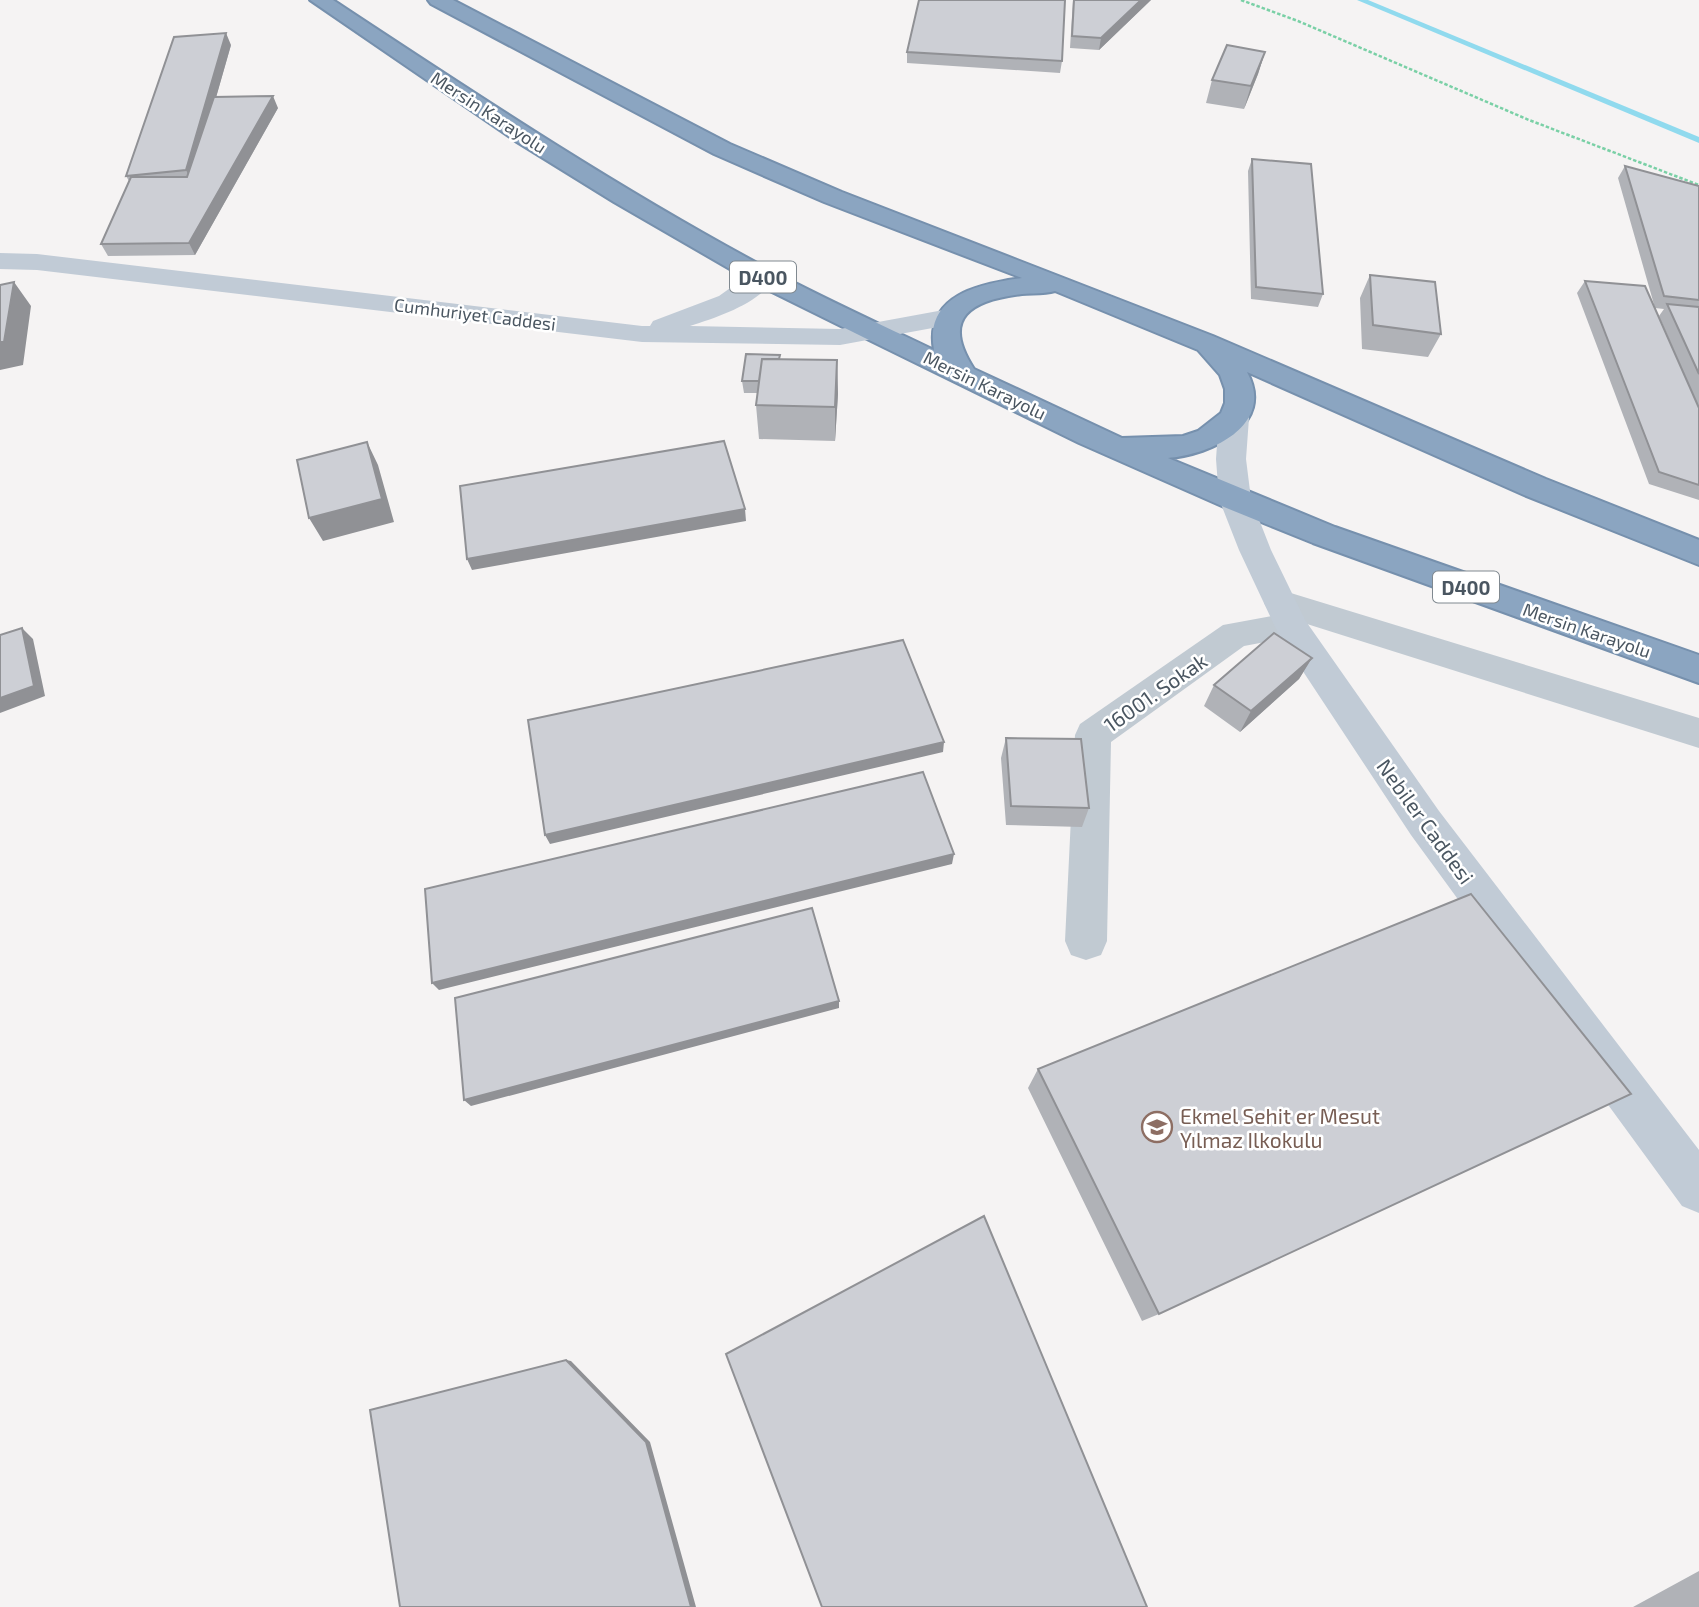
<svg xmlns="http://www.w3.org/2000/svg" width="1699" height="1607" font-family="'Exo 2',sans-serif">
<rect width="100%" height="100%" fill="#f5f3f3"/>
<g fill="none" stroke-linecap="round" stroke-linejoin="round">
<path fill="#90daee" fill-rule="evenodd" d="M1357 0H1368L1699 137V143Z"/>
<g stroke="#7690ad" stroke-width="4">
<path id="highway" d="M310 0H333C477 95 620 190 772 271 825 299 880 324 934 350 924 295 979 284 1022 278L824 202 714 154 431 4 428 0H453L730 144 842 192 1213 336 1546 479 1699 540V565L1524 495 1247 372C1276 425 1211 455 1168 458L1335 527 1699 655V683L1313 543 1224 507 1079 443 865 338 754 283 614 202 517 142ZM1055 291 1198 350 1220 375 1225 389V403L1221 413 1198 431 1183 436 1122 438 974 369C940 317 972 300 1022 294 1033 293 1044 294 1055 291Z"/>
</g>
<path stroke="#7ad0a6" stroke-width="2.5" stroke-dasharray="3.5 2" stroke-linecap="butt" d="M1241 0 1298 21 1529 120 1699 185"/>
<path fill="#c1cad2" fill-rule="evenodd" d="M1281 590 1699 718V748L1307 624 1303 635 1244 646 1111 742 1107 941 1101 955 1086 960 1071 955 1065 941 1075 735 1080 724 1223 625 1278 615 1269 612 1264 603 1269 594Z"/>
<path fill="#c1cbd6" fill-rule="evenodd" d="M0 253 37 254 642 326H650L653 321 719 296 754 271 763 269 772 271 776 277C758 304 720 316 690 326L840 329 949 309 959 311 963 317 959 323 949 325 840 345 642 342 37 270 0 269Z
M1234 408 1244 411 1249 418 1246 459 1251 499 1271 550 1305 620 1439 811 1699 1150V1213L1682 1206 1411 835 1279 635 1239 550 1219 499 1216 459 1219 418 1224 411Z"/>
<use href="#highway" fill="#8ba5c1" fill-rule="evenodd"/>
</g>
<path fill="#b0b2b7" d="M1073 0H1151L1099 50 1070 48Z
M231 45 216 97 278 108 195 255 108 256 101 244 129 181 126 176Z
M907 52 1062 61 1060 73 907 63Z
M1265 52 1258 74 1244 109 1206 103 1212 80Z
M1252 159 1323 294 1318 307 1251 299 1248 171Z
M1625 166 1699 186V408L1659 316 1664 309 1655 308 1618 178Z
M1370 275 1441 334 1428 357 1362 349 1360 298Z
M1585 281 1699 408V500L1649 484 1577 293Z
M780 359 837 360 838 394 835 441 759 439 756 405 758 393H744L742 381Z
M1312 658 1299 679 1240 732 1204 706 1214 685Z
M1006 738 1089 808 1082 827 1006 825 1001 758Z
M1038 1069 1159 1314 1142 1321 1028 1088Z
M1699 1571V1607H1633Z"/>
<path fill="#909195" d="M1141 0H1151L1099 50 1101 38Z
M226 33 231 45 192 182 186 170Z
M1265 52 1258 74 1244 109 1251 86Z
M273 96 278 108 195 255 189 243Z
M14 282 31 306 23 365 0 370V342Z
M837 360 838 394 835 441V407Z
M367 442 378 465 394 522 323 541 309 518Z
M745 509 746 521 472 570 467 559Z
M22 628 33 639 45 696 0 713V698Z
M1312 658 1299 679 1240 732 1251 711Z
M944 742 943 752 550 844 545 835Z
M954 854 952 864 439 990 432 983Z
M839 1001V1008L471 1106 464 1100Z
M566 1360 571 1361 650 1442 696 1607H691Z"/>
<path fill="#cdcfd5" stroke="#909195" stroke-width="2" d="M919 0H1065L1062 61 907 52Z
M1074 0H1141L1101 38 1072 36Z
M226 33 186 170 126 176 174 37Z
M1227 45 1265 52 1251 86 1212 80Z
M273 96 189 243 101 244 131 177H187L214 97Z
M1252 159 1311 164 1323 294 1256 287Z
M1625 166 1699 186V300L1664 296Z
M1370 275 1435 282 1441 334 1373 325Z
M1585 281 1645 286 1699 408V485L1659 472Z
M14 282 4 342H0V285Z
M1667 304 1699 307V374Z
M746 354 780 355 779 359H762L759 381H742Z
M762 359 837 360 835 407 756 405Z
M724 441 745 509 467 559 460 486Z
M367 442 382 499 309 518 297 460Z
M22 628 34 686 0 698V635Z
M1274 633 1312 658 1251 711 1214 685Z
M903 640 944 742 545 835 528 720Z
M1006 738 1081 739 1089 808 1011 806Z
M923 772 954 854 432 983 425 889Z
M1471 894 1631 1094 1159 1314 1038 1069Z
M812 908 839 1001 464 1100 455 998Z
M984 1216 1147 1607H822L726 1354Z
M566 1360 646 1442 691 1607H400L370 1410Z"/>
<defs>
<g id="school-ring" transform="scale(1.575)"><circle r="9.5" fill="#fff" stroke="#8d6e63" stroke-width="1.5"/><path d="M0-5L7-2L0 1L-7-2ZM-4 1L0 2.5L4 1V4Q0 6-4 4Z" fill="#8d6e63"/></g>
</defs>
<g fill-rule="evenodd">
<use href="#school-ring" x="1157" y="1127"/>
</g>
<g text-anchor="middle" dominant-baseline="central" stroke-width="5" stroke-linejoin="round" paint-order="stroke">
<g font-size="18" fill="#4a5661" stroke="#fff">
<text transform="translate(489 112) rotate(33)">Mersin Karayolu</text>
<text transform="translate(475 314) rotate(7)">Cumhuriyet Caddesi</text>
<text transform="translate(985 385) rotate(26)">Mersin Karayolu</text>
<text transform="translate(1587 630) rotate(19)">Mersin Karayolu</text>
</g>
<g fill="#fff" stroke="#808990" stroke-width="2">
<rect x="730" y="261.5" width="66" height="31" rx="5"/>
<rect x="1433" y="571.5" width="66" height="31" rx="5"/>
</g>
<g font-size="19" font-weight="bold" fill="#4a5661">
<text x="763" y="277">D400</text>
<text x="1466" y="587">D400</text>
</g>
<g font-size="21" fill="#4a5661" stroke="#fff">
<text transform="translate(1155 692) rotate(-35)">16001. Sokak</text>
<text transform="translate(1426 821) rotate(54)">Nebiler Caddesi</text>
</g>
<g font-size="21" fill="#785e54" stroke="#fff" text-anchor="start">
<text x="1180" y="1115">Ekmel Sehit er Mesut<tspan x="1180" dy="24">Yılmaz Ilkokulu</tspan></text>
</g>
</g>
</svg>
